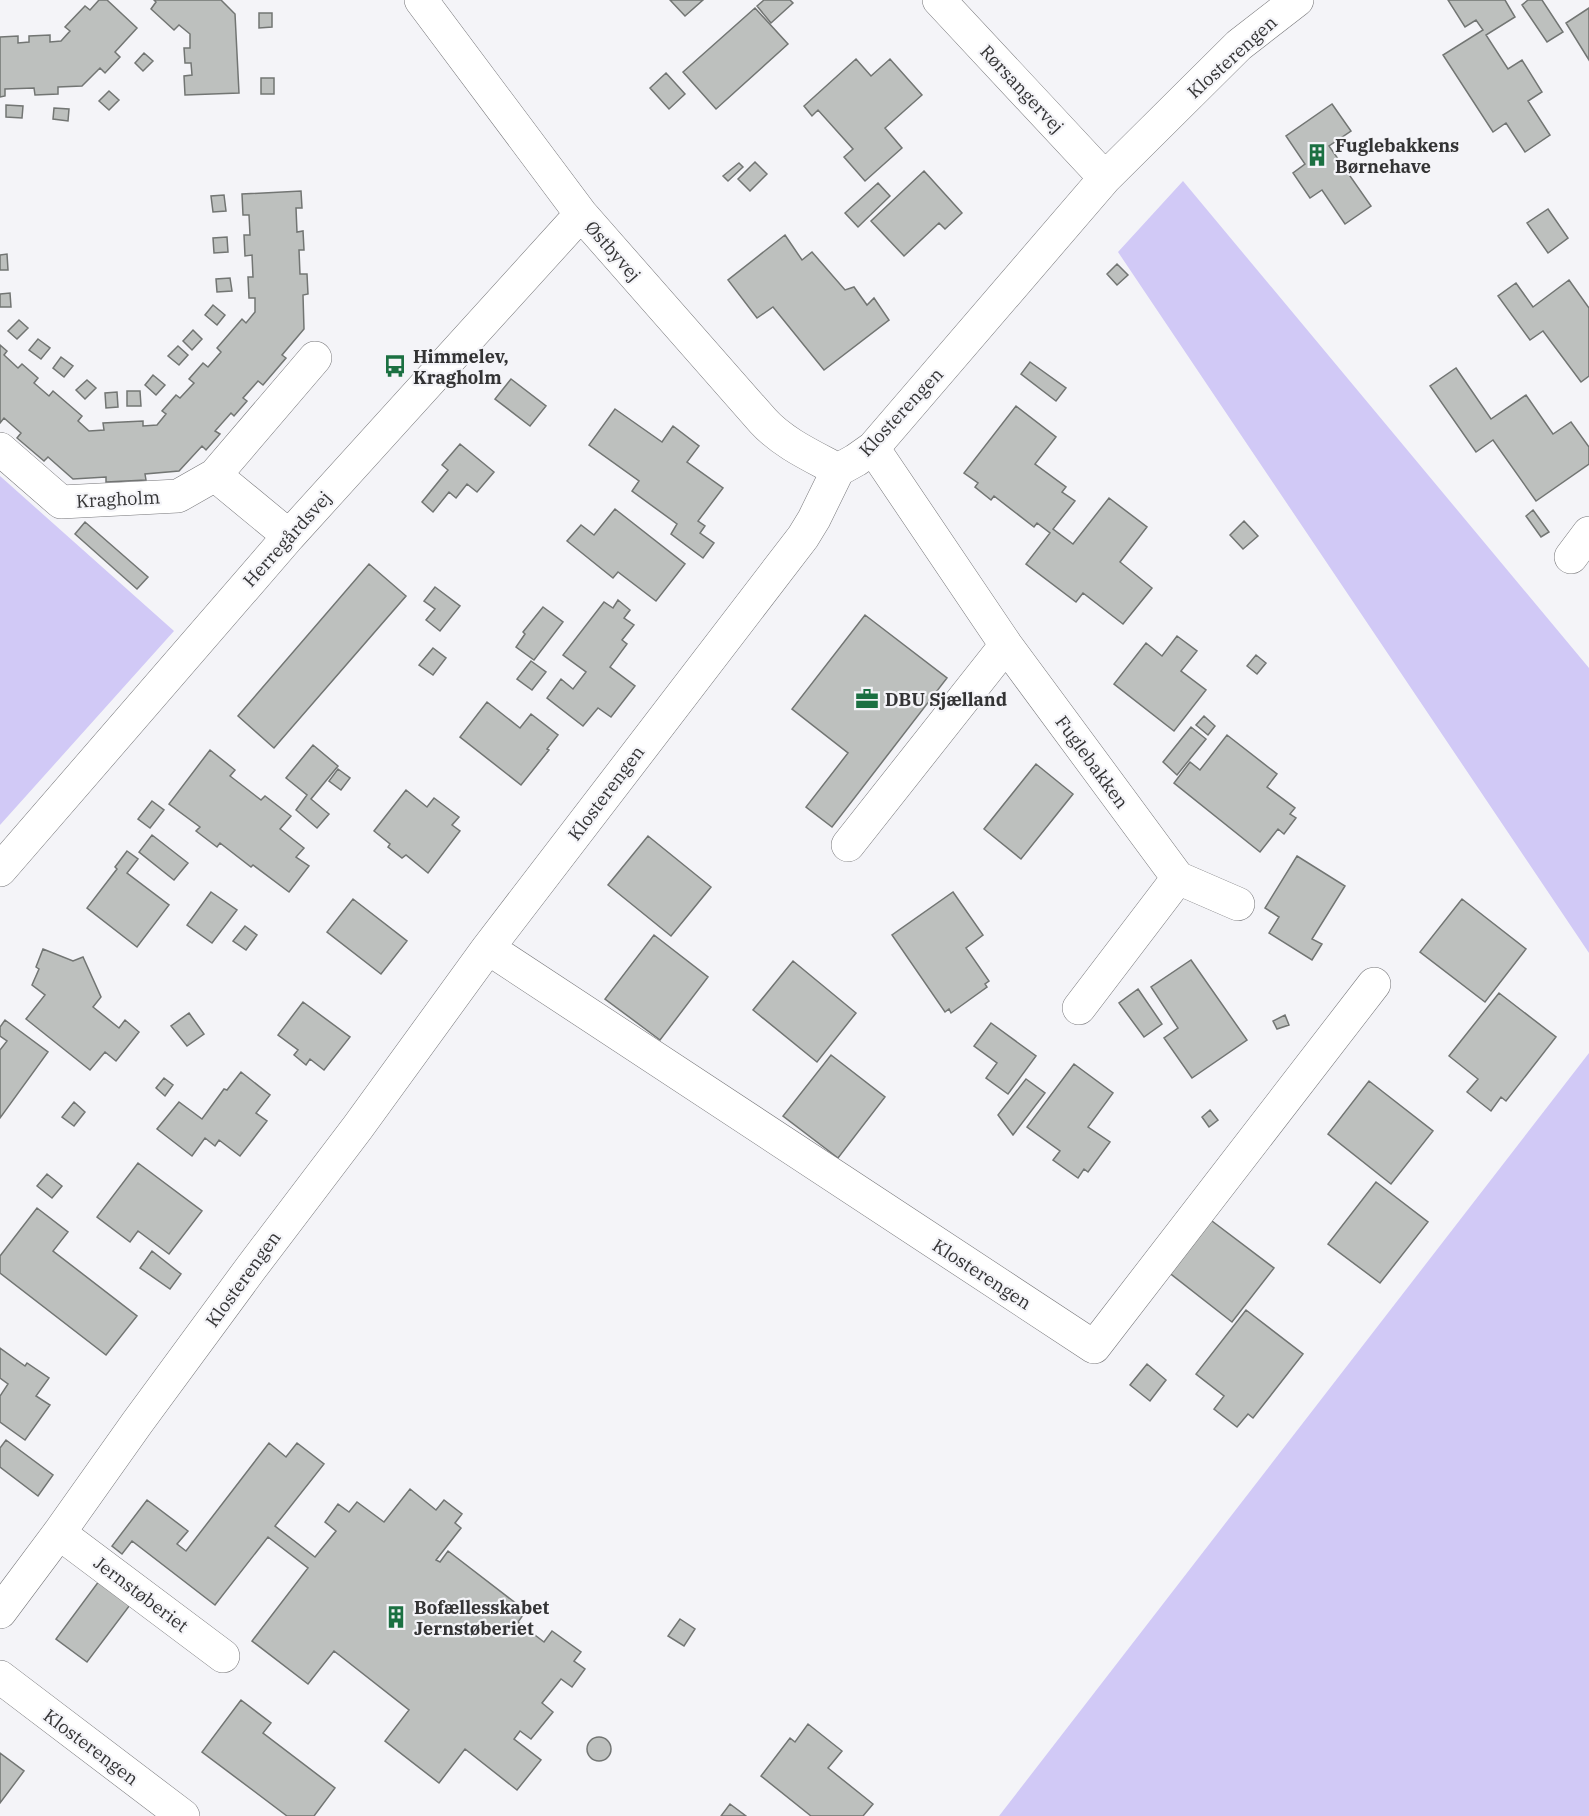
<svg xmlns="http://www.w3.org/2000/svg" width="1589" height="1816" font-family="'IBM Plex Serif',serif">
<rect width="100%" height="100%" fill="#f4f4f8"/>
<path fill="#d1c9f6" d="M1183 181 1589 668V953L1118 252Z
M0 476 174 631 0 825Z
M1589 1053V1816H999Z"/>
<path fill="#bdc0be" stroke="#727573" stroke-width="1.5" d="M99 0H107L137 28 115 52 120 57 105 73 100 68 82 86 58 87V94L35 95 34 88 5 89V96L0 97V37L18 36V43L29 42V36L50 35V42L61 41 70 31 65 27 85 6 90 10Z
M154 0H221L235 14 239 93 185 95 184 76 192 75 191 63H185L184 48H190V34L179 25 174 30 151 9 156 2Z
M670 0H703L685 16Z
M764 0H790L793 3 771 23 757 6Z
M1448 0H1505L1515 17 1486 35 1508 69 1522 60 1542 92 1528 101 1550 135 1525 152 1506 123 1493 132 1443 55 1483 30 1476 20 1465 27Z
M1528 0H1542L1563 32 1547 42 1522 5Z
M755 8 788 44 716 109 683 72Z
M1589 8V60L1566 23Z
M259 13H272V27L259 28Z
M144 53 153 61 143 71 135 63Z
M856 59 871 76 890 59 922 95 885 128 902 148 865 181 844 157 853 149 818 110 812 116 804 106Z
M666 73 685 94 669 109 650 88Z
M261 78H274V94H261Z
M109 91 119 100 109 110 99 101Z
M1332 104 1351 131 1329 146 1371 206 1345 224 1322 190 1310 198 1293 173 1305 164 1286 136Z
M6 105 23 106 22 118 6 117Z
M54 108 69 109 68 121 53 119Z
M755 162 767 174 750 191 738 179Z
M739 163 743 167 728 181 723 176Z
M924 171 962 213 945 229 939 223 904 256 871 221Z
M878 183 890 196 858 227 845 213Z
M301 191 302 208H296L297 232 303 231 304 250H299L300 274H307L308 294 303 295 304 329 282 355 286 358 263 385 258 381 243 398 247 401 234 416 231 413 215 431 220 434 206 450 202 446 179 471 145 474 146 480 106 482V477L73 479 48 457 44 461 17 438 21 433 4 418 0 423V345L7 351 4 355 18 368 22 364 38 378 34 383 49 396 53 391 82 416 78 421 89 431 104 430 103 423 143 421V426L157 425 166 414 162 411 176 395 180 398 194 383 189 379 203 363 208 367 221 352 217 348 242 319 246 323 255 312V298H249L248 277H253L252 255 245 256 244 235H250L249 215H243L242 194Z
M224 195 226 211 213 212 211 196Z
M1548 209 1568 238 1548 253 1527 223Z
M785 235 802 260 812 252 845 290 854 287 867 305 874 298 889 320 824 370 773 307 757 318 728 280Z
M227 237 228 252 214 253 213 238Z
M7 254 8 270H0V255Z
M1117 264 1128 275 1117 285 1107 274Z
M230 278 232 291 217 292 216 279Z
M1569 280 1589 308V376L1581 382 1543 331 1530 340 1498 296 1516 283 1533 307Z
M10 293 11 307H0V294Z
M213 305 225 315 217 325 205 315Z
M19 320 28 328 17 339 8 331Z
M193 330 202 339 192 350 183 341Z
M38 339 50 348 41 359 29 350Z
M178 346 188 355 179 365 168 356Z
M61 357 73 366 64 377 53 368Z
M1030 362 1066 388 1056 401 1021 374Z
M1456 368 1491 419 1526 395 1553 434 1571 422 1589 447V464L1536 501 1493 440 1476 452 1430 386Z
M153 375 165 385 156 395 145 385Z
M511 379 546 406 530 426 495 399Z
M87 380 96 388 85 399 76 390Z
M127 391H140L141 406H127Z
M117 392 118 407 106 408 105 393Z
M1016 406 1056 437 1035 464 1066 487 1062 492 1075 501 1053 529 1073 544 1109 498 1147 527 1120 562 1152 588 1123 624 1083 593 1076 602 1026 564 1050 533 1037 523 1034 527 994 496 991 500 975 487 978 483 964 473Z
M615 409 662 442 673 426 699 446 687 462 723 488 698 521 705 526 700 533 714 543 703 558 671 534 677 524 632 491 639 481 589 445Z
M460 444 494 472 477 492 467 484 456 498 449 492 433 512 422 502 448 470 442 465Z
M615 509 685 564 656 601 618 572 613 578 567 541 581 525 594 535Z
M1533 510 1549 532 1541 537 1526 516Z
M1244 521 1258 536 1243 549 1230 535Z
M85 522 148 577 137 589 75 534Z
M369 564 406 596 274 748 238 716Z
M435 587 460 606 440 631 426 620 435 609 424 601Z
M618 600 630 610 624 618 634 625 622 640 627 644 610 667 635 686 611 717 598 708 583 726 547 698 561 679 573 689 586 672 563 655 604 602 613 608Z
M543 607 563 622 534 660 516 647 525 634 523 632Z
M865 615 947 678 832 827 806 807 848 753 792 709Z
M1177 636 1197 651 1181 671 1206 690 1174 731 1114 684 1146 643 1162 656Z
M433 648 446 658 433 675 419 665Z
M1256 655 1266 663 1257 674 1247 666Z
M531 661 546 672 532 690 517 679Z
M487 702 520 728 531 714 558 735 547 749 549 750 521 785 460 737Z
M1204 716 1215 726 1208 735 1196 725Z
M1191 727 1206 739 1177 775 1163 762Z
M1227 735 1277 774 1267 787 1295 808 1290 814 1296 818 1284 834 1278 829 1260 852 1174 783 1190 762 1200 770Z
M313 745 338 766 311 799 329 814 317 828 296 810 307 795 286 778Z
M210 750 235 770 230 776 261 800 265 796 291 816 280 829 304 848 296 857 309 866 289 892 253 865 251 867 220 843 217 847 196 831 200 827 169 804Z
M1036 764 1073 794 1021 859 984 829Z
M338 769 350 778 341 790 329 781Z
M406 790 427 807 434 798 459 817 452 825 460 831 428 873 406 855 402 858 388 847 390 844 374 831Z
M152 801 164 810 150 828 138 819Z
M152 835 188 863 174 880 139 852Z
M648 836 711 887 671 936 608 885Z
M127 851 138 859 127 873 169 905 137 947 87 908 117 869 115 867Z
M1297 856 1345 886 1312 939 1322 944 1312 960 1269 933 1279 917 1265 908Z
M211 892 237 910 212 943 187 925Z
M953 892 983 935 966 948 989 981 985 984 987 987 951 1013 949 1009 945 1012 892 935Z
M353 899 407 941 381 974 327 932Z
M1462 899 1526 949 1485 1002 1420 952Z
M245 926 257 935 246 950 233 941Z
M654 935 708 977 660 1040 605 999Z
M43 949 73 961 83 957 101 997 93 1007 119 1028 125 1020 139 1032 116 1061 105 1052 90 1070 26 1019 45 995 32 985 39 969 36 967Z
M1191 960 1247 1040 1192 1078 1164 1038 1178 1028 1151 987Z
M793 961 856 1013 817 1062 753 1010Z
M1138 989 1162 1024 1144 1037 1119 1003Z
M1499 993 1556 1037 1506 1101 1501 1097 1491 1111 1467 1092 1478 1079 1449 1056Z
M303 1002 350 1037 324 1070 310 1059 306 1065 294 1055 298 1050 278 1035Z
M189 1013 204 1034 187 1046 171 1026Z
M1285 1015 1289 1025 1277 1029 1273 1021Z
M5 1020 48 1052 0 1118V1050L7 1041 0 1036V1027Z
M991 1023 1036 1056 1008 1094 986 1078 997 1063 974 1046Z
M831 1055 885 1097 838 1158 783 1116Z
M1074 1064 1113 1093 1088 1127 1110 1142 1088 1172 1084 1169 1078 1178 1053 1160 1060 1151 1027 1127Z
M241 1072 270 1095 256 1113 267 1121 240 1156 219 1140 215 1146 205 1138 192 1156 157 1129 179 1102 202 1119 224 1089 227 1090Z
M164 1078 173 1085 165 1096 156 1088Z
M1026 1079 1045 1093 1013 1135 998 1115Z
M1369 1081 1433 1131 1391 1184 1328 1134Z
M74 1102 85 1112 74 1126 62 1117Z
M1210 1110 1218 1120 1209 1127 1202 1117Z
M138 1163 202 1211 169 1254 138 1231 130 1242 97 1217Z
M47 1174 62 1186 52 1198 37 1186Z
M1376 1182 1428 1222 1380 1283 1328 1244Z
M37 1208 68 1232 53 1251 137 1316 106 1355 0 1273V1256Z
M1208 1218 1274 1268 1232 1322 1167 1271Z
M152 1251 181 1274 170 1289 140 1268Z
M1246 1310 1303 1354 1253 1418 1248 1414 1237 1427 1214 1409 1224 1396 1196 1374Z
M0 1348 25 1366 27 1363 49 1378 36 1396 50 1405 25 1440 0 1422V1396L8 1384 0 1378Z
M1147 1364 1166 1380 1150 1401 1130 1385Z
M6 1440 53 1475 38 1496 0 1467V1448Z
M269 1443 286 1457 297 1443 324 1464 275 1526 315 1557 336 1531 325 1522 338 1504 349 1512 357 1502 384 1522 410 1489 436 1510 444 1500 462 1514 455 1523 461 1528 436 1560 440 1562 448 1551 526 1611 518 1622 544 1642 552 1631 581 1652 574 1661 585 1669 572 1687 561 1679 542 1703 553 1712 531 1739 520 1731 514 1739 541 1760 517 1790 465 1749 439 1783 385 1741 409 1710 334 1651 308 1684 252 1641 308 1568 268 1537 215 1605 132 1541 122 1554 112 1546 147 1500 188 1531 177 1544 186 1551Z
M102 1577 133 1601 87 1662 56 1639Z
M680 1619 695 1629 684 1646 668 1636Z
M241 1700 271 1723 263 1733 335 1788 314 1816H287L202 1752Z
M808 1724 842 1751 828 1768 873 1804 863 1816H811L761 1776 790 1738 795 1742Z
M587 1749a12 12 0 1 1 24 0a12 12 0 1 1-24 0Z
M0 1753 24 1771 0 1803Z
M730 1804 746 1816H721Z"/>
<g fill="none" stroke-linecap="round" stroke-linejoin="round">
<g stroke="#767679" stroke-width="34">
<path id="minor" d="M421 0 581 214 763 421C783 443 812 456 838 470
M939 0 1105 178
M873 448 1006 645 1178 878 1079 1008
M0 449 61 502 178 496 215 475 315 358
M215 475 289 536
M1571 557 1589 533
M848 845 1006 645
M0 870 289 536 581 214
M1178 878 1238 904
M488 948 1094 1347 1374 984
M59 1533 223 1656
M0 1612 59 1533 137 1423 251 1268 358 1127 488 948 803 537 814 519 838 470 856 460 873 448 1105 178 1239 45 1297 0
M0 1677 183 1816"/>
</g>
<use href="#minor" stroke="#fff" stroke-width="33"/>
</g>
<defs>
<g id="building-bare" transform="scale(1.8)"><path d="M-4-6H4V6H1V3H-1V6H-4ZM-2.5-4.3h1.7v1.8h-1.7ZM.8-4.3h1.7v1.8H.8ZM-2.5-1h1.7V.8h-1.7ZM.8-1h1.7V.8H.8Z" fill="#1b7042" stroke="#f4f4f8" stroke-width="2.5" paint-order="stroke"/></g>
<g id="bus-bare" transform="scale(1.8)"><path d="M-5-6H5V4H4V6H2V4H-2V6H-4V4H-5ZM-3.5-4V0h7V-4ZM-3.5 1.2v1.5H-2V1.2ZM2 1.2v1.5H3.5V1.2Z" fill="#1b7042" stroke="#f4f4f8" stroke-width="2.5" paint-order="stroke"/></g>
<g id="office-bare" transform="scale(1.8)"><path d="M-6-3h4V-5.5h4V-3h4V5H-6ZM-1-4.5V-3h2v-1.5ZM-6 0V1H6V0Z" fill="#1b7042" stroke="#f4f4f8" stroke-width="2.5" paint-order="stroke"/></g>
</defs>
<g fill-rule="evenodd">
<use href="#building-bare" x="1317" y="155"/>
<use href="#bus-bare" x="395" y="366"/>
<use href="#office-bare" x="867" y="699"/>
<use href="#building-bare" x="396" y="1617"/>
</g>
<g text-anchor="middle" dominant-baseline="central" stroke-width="4.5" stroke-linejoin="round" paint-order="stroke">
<g font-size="18" fill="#333334" stroke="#f4f4f8">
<text transform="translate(1232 57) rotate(-42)">Klosterengen</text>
<text transform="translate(1022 89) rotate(47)">Rørsangervej</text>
<text transform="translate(613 251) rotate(49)">Østbyvej</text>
<text transform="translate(901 412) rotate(-47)">Klosterengen</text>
<text transform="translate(118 499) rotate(-3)">Kragholm</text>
<text transform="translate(287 539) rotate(-48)">Herregårdsvej</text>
<text transform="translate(1092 762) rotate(54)">Fuglebakken</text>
<text transform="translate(606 793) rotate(-53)">Klosterengen</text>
<text transform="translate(982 1274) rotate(33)">Klosterengen</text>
<text transform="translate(243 1279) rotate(-54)">Klosterengen</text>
<text transform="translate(141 1594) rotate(37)">Jernstøberiet</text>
<text transform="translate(91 1747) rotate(37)">Klosterengen</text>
</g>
<g font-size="18" font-weight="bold" fill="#333334" stroke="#f4f4f8" text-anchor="start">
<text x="1335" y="145">Fuglebakkens<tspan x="1335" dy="21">Børnehave</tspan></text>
<text x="413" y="356">Himmelev,<tspan x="413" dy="21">Kragholm</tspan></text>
<text x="885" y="699">DBU Sjælland</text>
<text x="414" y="1607">Bofællesskabet<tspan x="414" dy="21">Jernstøberiet</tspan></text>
</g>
</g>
</svg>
